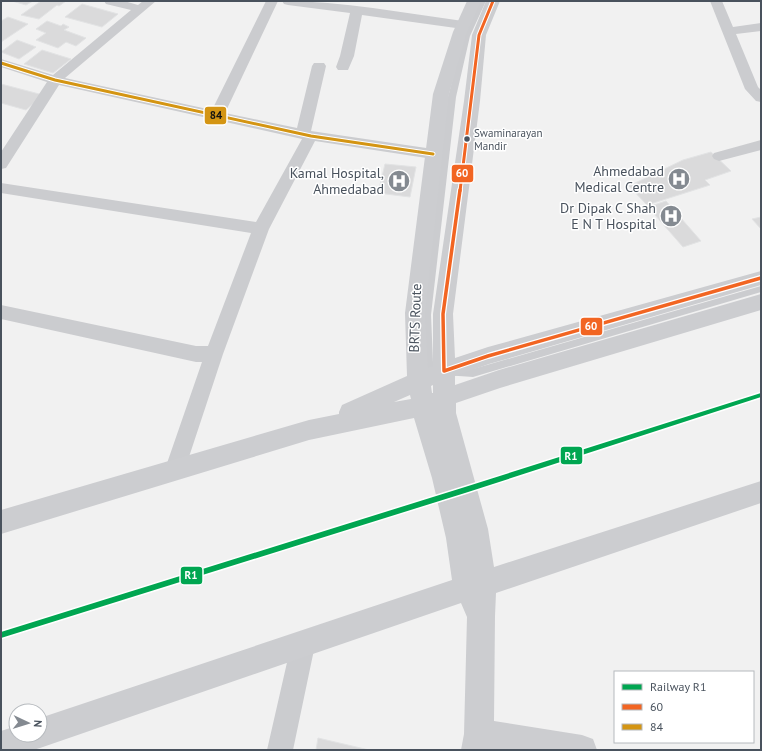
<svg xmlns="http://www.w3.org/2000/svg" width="762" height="751" font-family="'PT Sans',sans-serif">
<rect width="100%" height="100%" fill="#f1f1f1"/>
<path fill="#dadadb" stroke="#e2e3e4" d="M12 1H33L26 5Z
M41 1H66L59 6 57 5 39 19 21 15Z
M82 4 118 14 102 27 65 17Z
M8 17 28 24 1 42V21Z
M47 21 61 26 63 24 69 27 64 30 86 38 76 46 66 42 58 48 36 40 46 33 36 29Z
M17 40 36 47 19 59 1 52Z
M42 50 71 59 53 73 24 64Z
M1 84 43 95 26 110 1 103Z
M711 152 731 171 705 180 710 185 647 205 629 186 683 160Z
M385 164 416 167 410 197 378 193Z
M666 201 701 241 683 247 648 207Z
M761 217V229L752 219Z
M318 738 369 750H316Z"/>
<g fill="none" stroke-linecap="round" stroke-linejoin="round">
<path fill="#cbcccf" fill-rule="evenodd" d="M480 1H486L470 36 456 97 431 315 433 362 445 367 473 369 761 286V292L473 377 444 375 425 367 423 364 421 315 448 97 464 36Z"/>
<path fill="#cbcccf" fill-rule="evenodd" d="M104 1H124L138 5 143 1H156L65 78 212 110 266 1H278L225 113 297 128 312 66 314 63H324L326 66 311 131 433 149 438 151 440 154 438 157 433 159 315 141 269 229 223 354 185 469 182 476 175 478 168 476 165 469 202 362H196L1 319V305L196 346H208L251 233 1 193V183L256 222 302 139 59 85 6 168 1 169V152L47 82 1 67V59L53 75 131 10 106 4Z
M282 1C343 1 403 13 463 21L467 22 469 25 467 28 463 29 362 15 354 56 348 70H338L336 67 340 56 350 13 288 5 284 4Z
M710 1H722L733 27 761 23V31L736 34 758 87 761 90V102L756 101 745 89Z
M761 140V150L719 161 714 159 712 156 714 153Z
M303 633 311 637 315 645 293 750H267L291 645 295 637Z"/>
<path fill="#cccdd0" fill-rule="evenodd" d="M467 1H481L467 32 449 94 425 313 428 368 433 366V314L464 101 472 35 486 1H500L486 35 480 101 453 314 455 358 488 347 761 271V285L489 364 455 376V385L499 370 761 294V310L500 388 456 403V413L488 529 494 567 761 481V503L496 593 495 616 494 721 582 735 593 739 597 750H461L464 734 467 617 461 603 40 748 33 750H1V731L16 726V735H40V718L452 580 446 538 432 478 414 418 309 440 1 534V510L309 420 339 414V412L342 405 407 376 405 313 433 94 453 32ZM433 385V393H432L431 386ZM410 395 411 399 394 402Z"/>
<g stroke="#fff" stroke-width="5">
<path id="bus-1-far1" d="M460 191 479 35 493 1"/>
</g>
<g stroke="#fff" stroke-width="6">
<path id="bus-1" d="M460 190 443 314 444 371 488 356 761 278"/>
</g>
<g stroke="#fff" stroke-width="5">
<path id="bus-2" d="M1 63 55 80 311 136 433 154"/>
</g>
<use href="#bus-1-far1" stroke="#f26522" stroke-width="3"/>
<use href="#bus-1" stroke="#f26522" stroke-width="3.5"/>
<use href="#bus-2" stroke="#d49513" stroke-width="3"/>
<g stroke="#fff" stroke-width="3">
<path id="rail-1" d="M761 393V397L465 493 1 638V632L465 487Z"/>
</g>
<use href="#rail-1" fill="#00a651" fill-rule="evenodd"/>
</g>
<defs>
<g id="hospital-disc" transform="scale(1.15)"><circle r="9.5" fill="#848a91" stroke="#fff"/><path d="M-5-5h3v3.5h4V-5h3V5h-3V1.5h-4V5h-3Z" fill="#fff"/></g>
</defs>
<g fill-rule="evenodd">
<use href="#hospital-disc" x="679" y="179"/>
<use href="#hospital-disc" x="399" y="181"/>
<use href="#hospital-disc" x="671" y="216"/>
</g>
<circle fill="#49525d" stroke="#fff" stroke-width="1.5" cx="467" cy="139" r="3.5"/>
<g text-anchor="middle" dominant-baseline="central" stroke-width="3" stroke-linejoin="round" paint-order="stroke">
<g font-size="11" fill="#49525d" stroke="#fff" text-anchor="start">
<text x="474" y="133">Swaminarayan<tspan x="474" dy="13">Mandir</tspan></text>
</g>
<g font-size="14" fill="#49525d" stroke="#fff" text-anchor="end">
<text x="664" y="171">Ahmedabad<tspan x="664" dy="16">Medical Centre</tspan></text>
<text x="384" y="173">Kamal Hospital,<tspan x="384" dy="16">Ahmedabad</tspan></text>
<text x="656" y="208">Dr Dipak C Shah<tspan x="656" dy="16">E N T Hospital</tspan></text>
</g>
<g font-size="14" fill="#49525d" stroke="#fff">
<text transform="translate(415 318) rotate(-88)">BRTS Route</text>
</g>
</g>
<g stroke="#fff" stroke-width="1.5">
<rect x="204" y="106" width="23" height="19" rx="4" fill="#d49513"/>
<rect x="451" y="164" width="23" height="19" rx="4" fill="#f26522"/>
<rect x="580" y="317" width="23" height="19" rx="4" fill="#f26522"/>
<rect x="560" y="446" width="23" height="19" rx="4" fill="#00a651"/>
<rect x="180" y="566" width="23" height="19" rx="4" fill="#00a651"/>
</g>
<g font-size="11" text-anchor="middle" font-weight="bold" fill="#fff">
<text x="462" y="177">60</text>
<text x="591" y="330">60</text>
<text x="571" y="460">R1</text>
<text x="191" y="579">R1</text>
</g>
<g font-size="11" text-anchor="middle" font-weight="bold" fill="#111">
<text x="216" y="119">84</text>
</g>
<rect width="762" height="751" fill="none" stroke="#49525d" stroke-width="4"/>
<rect x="614" y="671" width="140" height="72" fill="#ffffff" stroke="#b6babe"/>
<rect x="622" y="684" width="20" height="6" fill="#00a651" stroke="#b6babe"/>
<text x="650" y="691" font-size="12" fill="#49525d">Railway R1</text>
<rect x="622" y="704" width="20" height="6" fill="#f26522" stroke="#b6babe"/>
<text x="650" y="711" font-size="12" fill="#49525d">60</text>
<rect x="622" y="724" width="20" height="6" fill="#d49513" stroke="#b6babe"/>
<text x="650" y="731" font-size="12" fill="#49525d">84</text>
<g transform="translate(28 723) rotate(94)"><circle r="19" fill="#ffffff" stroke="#b6babe"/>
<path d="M0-3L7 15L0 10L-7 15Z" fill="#848a91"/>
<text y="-6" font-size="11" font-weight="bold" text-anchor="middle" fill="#49525d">N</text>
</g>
</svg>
